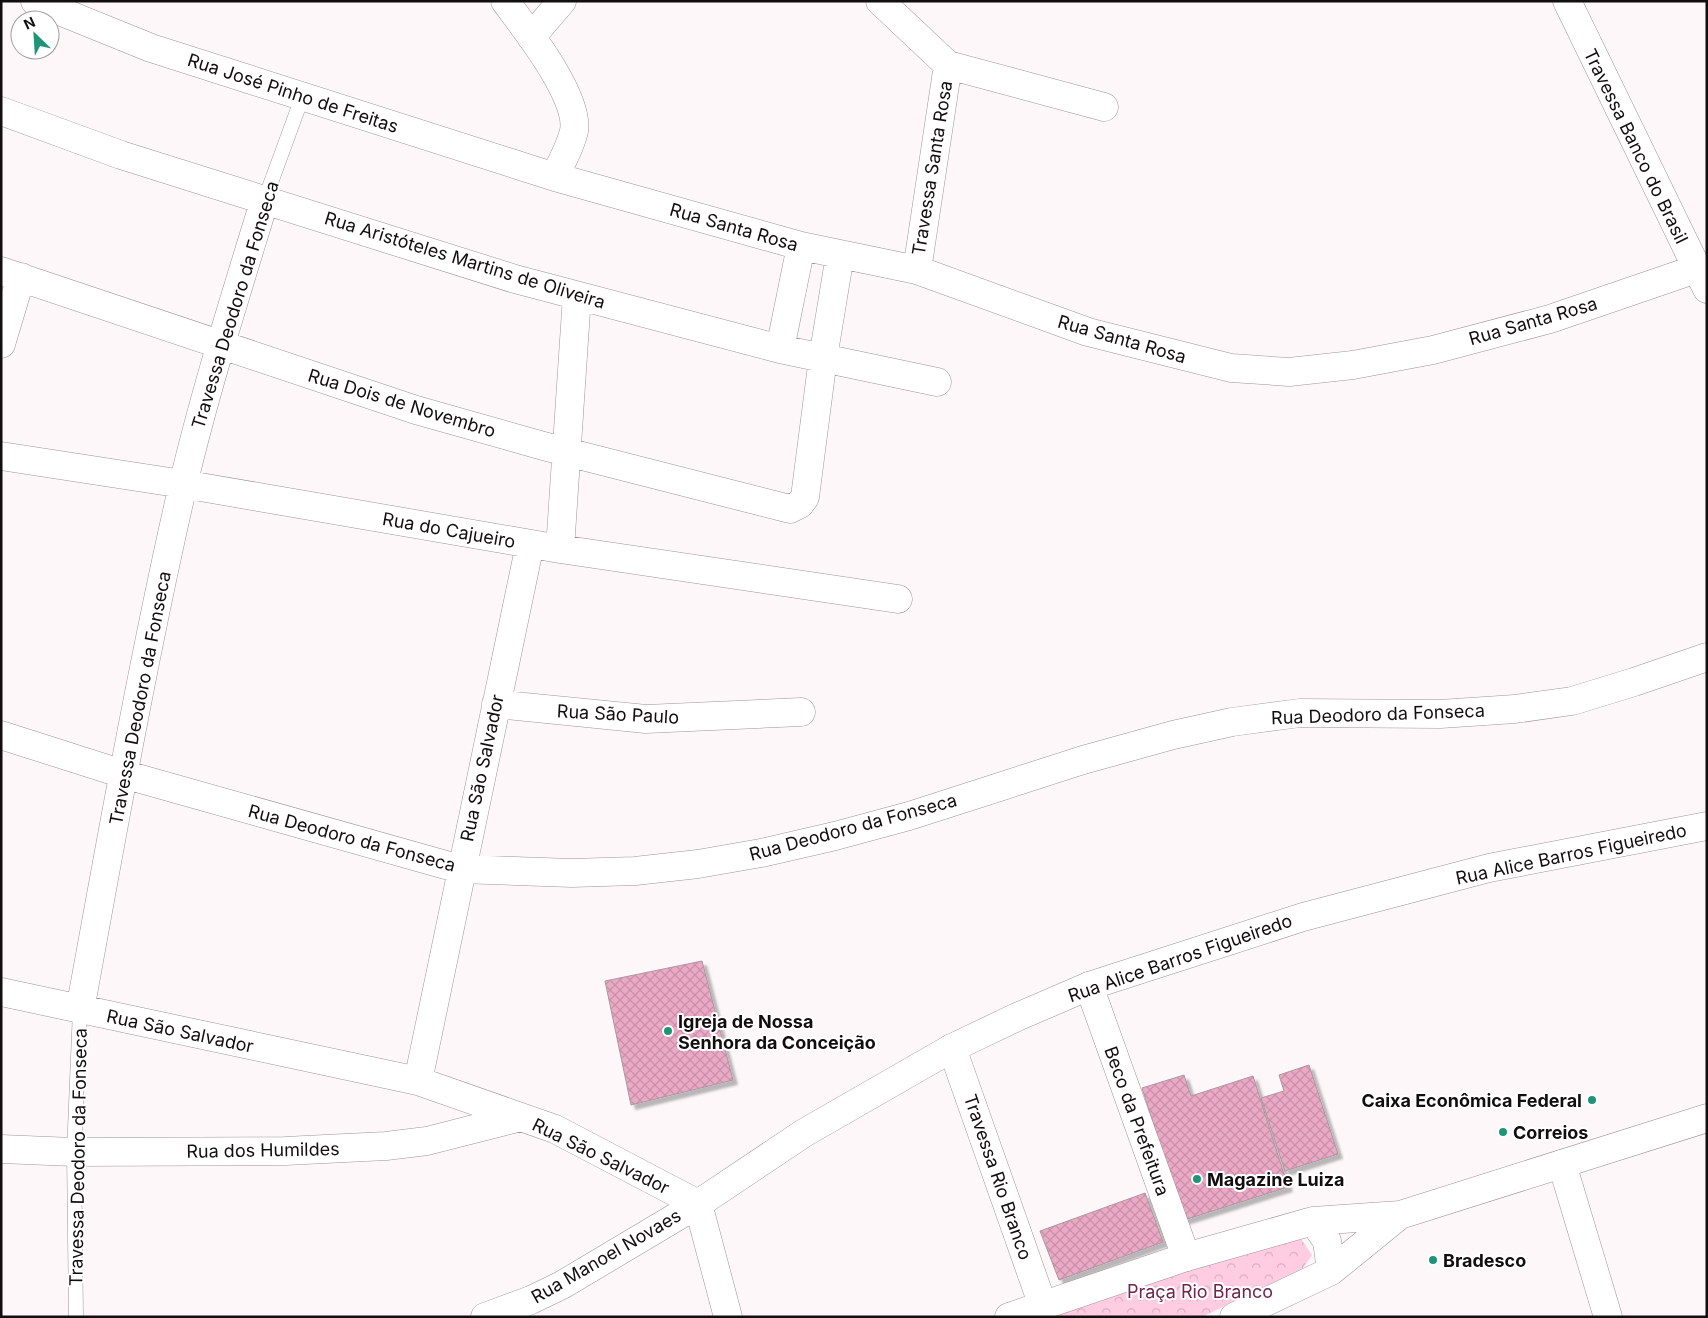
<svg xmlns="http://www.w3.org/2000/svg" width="1708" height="1318" font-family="Inter,sans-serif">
<defs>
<pattern id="park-crowns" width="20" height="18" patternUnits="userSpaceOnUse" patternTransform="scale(1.25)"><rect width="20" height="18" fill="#ffcce2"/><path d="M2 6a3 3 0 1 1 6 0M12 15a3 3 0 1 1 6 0" fill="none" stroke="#daaec1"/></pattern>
<pattern id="building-cross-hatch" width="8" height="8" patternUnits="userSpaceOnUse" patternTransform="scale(1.25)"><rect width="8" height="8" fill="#eba9c6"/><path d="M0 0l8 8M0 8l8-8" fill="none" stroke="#c890a9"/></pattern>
<filter id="shadow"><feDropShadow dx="4.5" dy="4.5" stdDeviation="1" flood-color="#0004"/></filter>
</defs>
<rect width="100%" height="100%" fill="#fdf7f9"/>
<path fill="url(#park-crowns)" d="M1297 1233 1312 1255 1303 1268 1202 1317H1043Z"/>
<path fill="url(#building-cross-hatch)" stroke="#a8999f" filter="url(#shadow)" d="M702 961 733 1080 631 1105 605 981Z
M1309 1065 1338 1154 1285 1171 1261 1098 1284 1091 1279 1075Z
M1184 1075 1191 1096 1253 1076 1288 1187 1184 1220 1142 1088Z
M1145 1193 1163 1242 1059 1280 1040 1231Z"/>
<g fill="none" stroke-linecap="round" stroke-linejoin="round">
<g stroke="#a29399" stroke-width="15">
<path id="lane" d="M265 199 303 95
M76 1317 74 1152 80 1010"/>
</g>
<g stroke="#a29399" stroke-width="29">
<path id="street" d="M35 1 151 48 555 177 801 246 917 270 1088 332 1231 368 1289 372 1353 365 1433 350 1550 319 1696 269
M505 1C525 28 580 97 574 131 571 146 561 162 555 177
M880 1 948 65 1104 107
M1567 1 1707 289
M531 37 562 1
M1 111 121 155 515 279 780 349 937 382
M917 270 948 65
M1 271 416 410 547 447 790 509 800 504 805 497 823 358 840 255
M1 344 21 277
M780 349 801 246
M1 456 183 484 560 549 898 599
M560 549 577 296
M496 704 646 719 801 712
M1 735 123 774 460 869 572 873 635 871 698 864 761 853 835 836 909 816 1083 760 1173 735 1232 722 1300 713 1440 714 1515 709 1572 701 1634 682 1707 657
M1089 986 1186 1257
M1 992 418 1081 555 1129 698 1204 728 1317
M80 1010C112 835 143 659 183 485 206 388 236 294 265 199
M952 1048 1043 1306
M418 1081 530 544
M1 1149 74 1152 285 1151 386 1146 427 1141 521 1117
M1562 1164 1608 1317"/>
</g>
<g stroke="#a29399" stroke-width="29">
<path id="secondary" d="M1313 1221 1327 1241 1331 1271
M485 1317 531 1300 562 1285 698 1204 804 1133 952 1048 1017 1017 1089 986 1303 917 1489 868 1707 826
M1009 1317 1186 1257 1313 1221 1400 1215 1707 1118
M1234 1317 1331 1271 1400 1215"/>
</g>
<use href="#lane" stroke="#fff" stroke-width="14"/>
<use href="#street" stroke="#fff" stroke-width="28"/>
<use href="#secondary" stroke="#fff" stroke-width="28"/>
</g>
<g fill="#209477" stroke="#fff" stroke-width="2">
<circle cx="668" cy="1031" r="5"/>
<circle cx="1592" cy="1100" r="5"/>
<circle cx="1503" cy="1132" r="5"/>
<circle cx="1197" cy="1179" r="5"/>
<circle cx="1433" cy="1260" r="5"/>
</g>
<g text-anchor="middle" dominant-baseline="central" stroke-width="4" stroke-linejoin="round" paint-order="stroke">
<g font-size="18" fill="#120d0f" stroke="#fff">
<text transform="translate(293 93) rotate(18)">Rua José Pinho de Freitas</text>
<text transform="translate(1636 146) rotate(64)">Travessa Banco do Brasil</text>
<text transform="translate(932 168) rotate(-81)">Travessa Santa Rosa</text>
<text transform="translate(734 227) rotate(16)">Rua Santa Rosa</text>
<text transform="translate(465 260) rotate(17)">Rua Aristóteles Martins de Oliveira</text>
<text transform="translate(235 305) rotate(-73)">Travessa Deodoro da Fonseca</text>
<text transform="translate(1533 321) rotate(-16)">Rua Santa Rosa</text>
<text transform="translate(1122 339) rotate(16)">Rua Santa Rosa</text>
<text transform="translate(402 403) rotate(17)">Rua Dois de Novembro</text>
<text transform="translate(449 530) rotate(10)">Rua do Cajueiro</text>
<text transform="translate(140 698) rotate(-79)">Travessa Deodoro da Fonseca</text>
<text transform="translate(618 714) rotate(3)">Rua São Paulo</text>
<text transform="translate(1378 714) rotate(-2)">Rua Deodoro da Fonseca</text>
<text transform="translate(482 768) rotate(-78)">Rua São Salvador</text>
<text transform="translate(853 827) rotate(-15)">Rua Deodoro da Fonseca</text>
<text transform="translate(352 838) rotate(15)">Rua Deodoro da Fonseca</text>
<text transform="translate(1571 854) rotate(-12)">Rua Alice Barros Figueiredo</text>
<text transform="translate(1180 958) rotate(-19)">Rua Alice Barros Figueiredo</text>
<text transform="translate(180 1031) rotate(12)">Rua São Salvador</text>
<text transform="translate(1137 1121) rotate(70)">Beco da Prefeitura</text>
<text transform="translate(263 1150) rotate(-1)">Rua dos Humildes</text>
<text transform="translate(601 1156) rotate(26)">Rua São Salvador</text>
<text transform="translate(78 1157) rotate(-89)">Travessa Deodoro da Fonseca</text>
<text transform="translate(998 1177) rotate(71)">Travessa Rio Branco</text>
<text transform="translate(606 1256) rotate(-30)">Rua Manoel Novaes</text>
</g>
<g font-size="18" font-weight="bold" fill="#120d0f" stroke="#fff" text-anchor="start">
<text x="678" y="1021">Igreja de Nossa<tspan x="678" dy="21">Senhora da Conceição</tspan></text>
<text x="1582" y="1100" text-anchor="end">Caixa Econômica Federal</text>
<text x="1513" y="1132">Correios</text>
<text x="1207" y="1179">Magazine Luiza</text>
<text x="1443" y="1260">Bradesco</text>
</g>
<g font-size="18" fill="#70244b" stroke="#fff">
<text x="1200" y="1291">Praça Rio Branco</text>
</g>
</g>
<rect width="1708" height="1318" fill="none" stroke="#120d0f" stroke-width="5"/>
<g transform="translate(35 35) rotate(335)"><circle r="24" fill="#ffffff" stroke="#a09e9f"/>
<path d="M0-4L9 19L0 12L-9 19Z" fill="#209477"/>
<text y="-8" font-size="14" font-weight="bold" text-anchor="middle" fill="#120d0f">N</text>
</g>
</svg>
